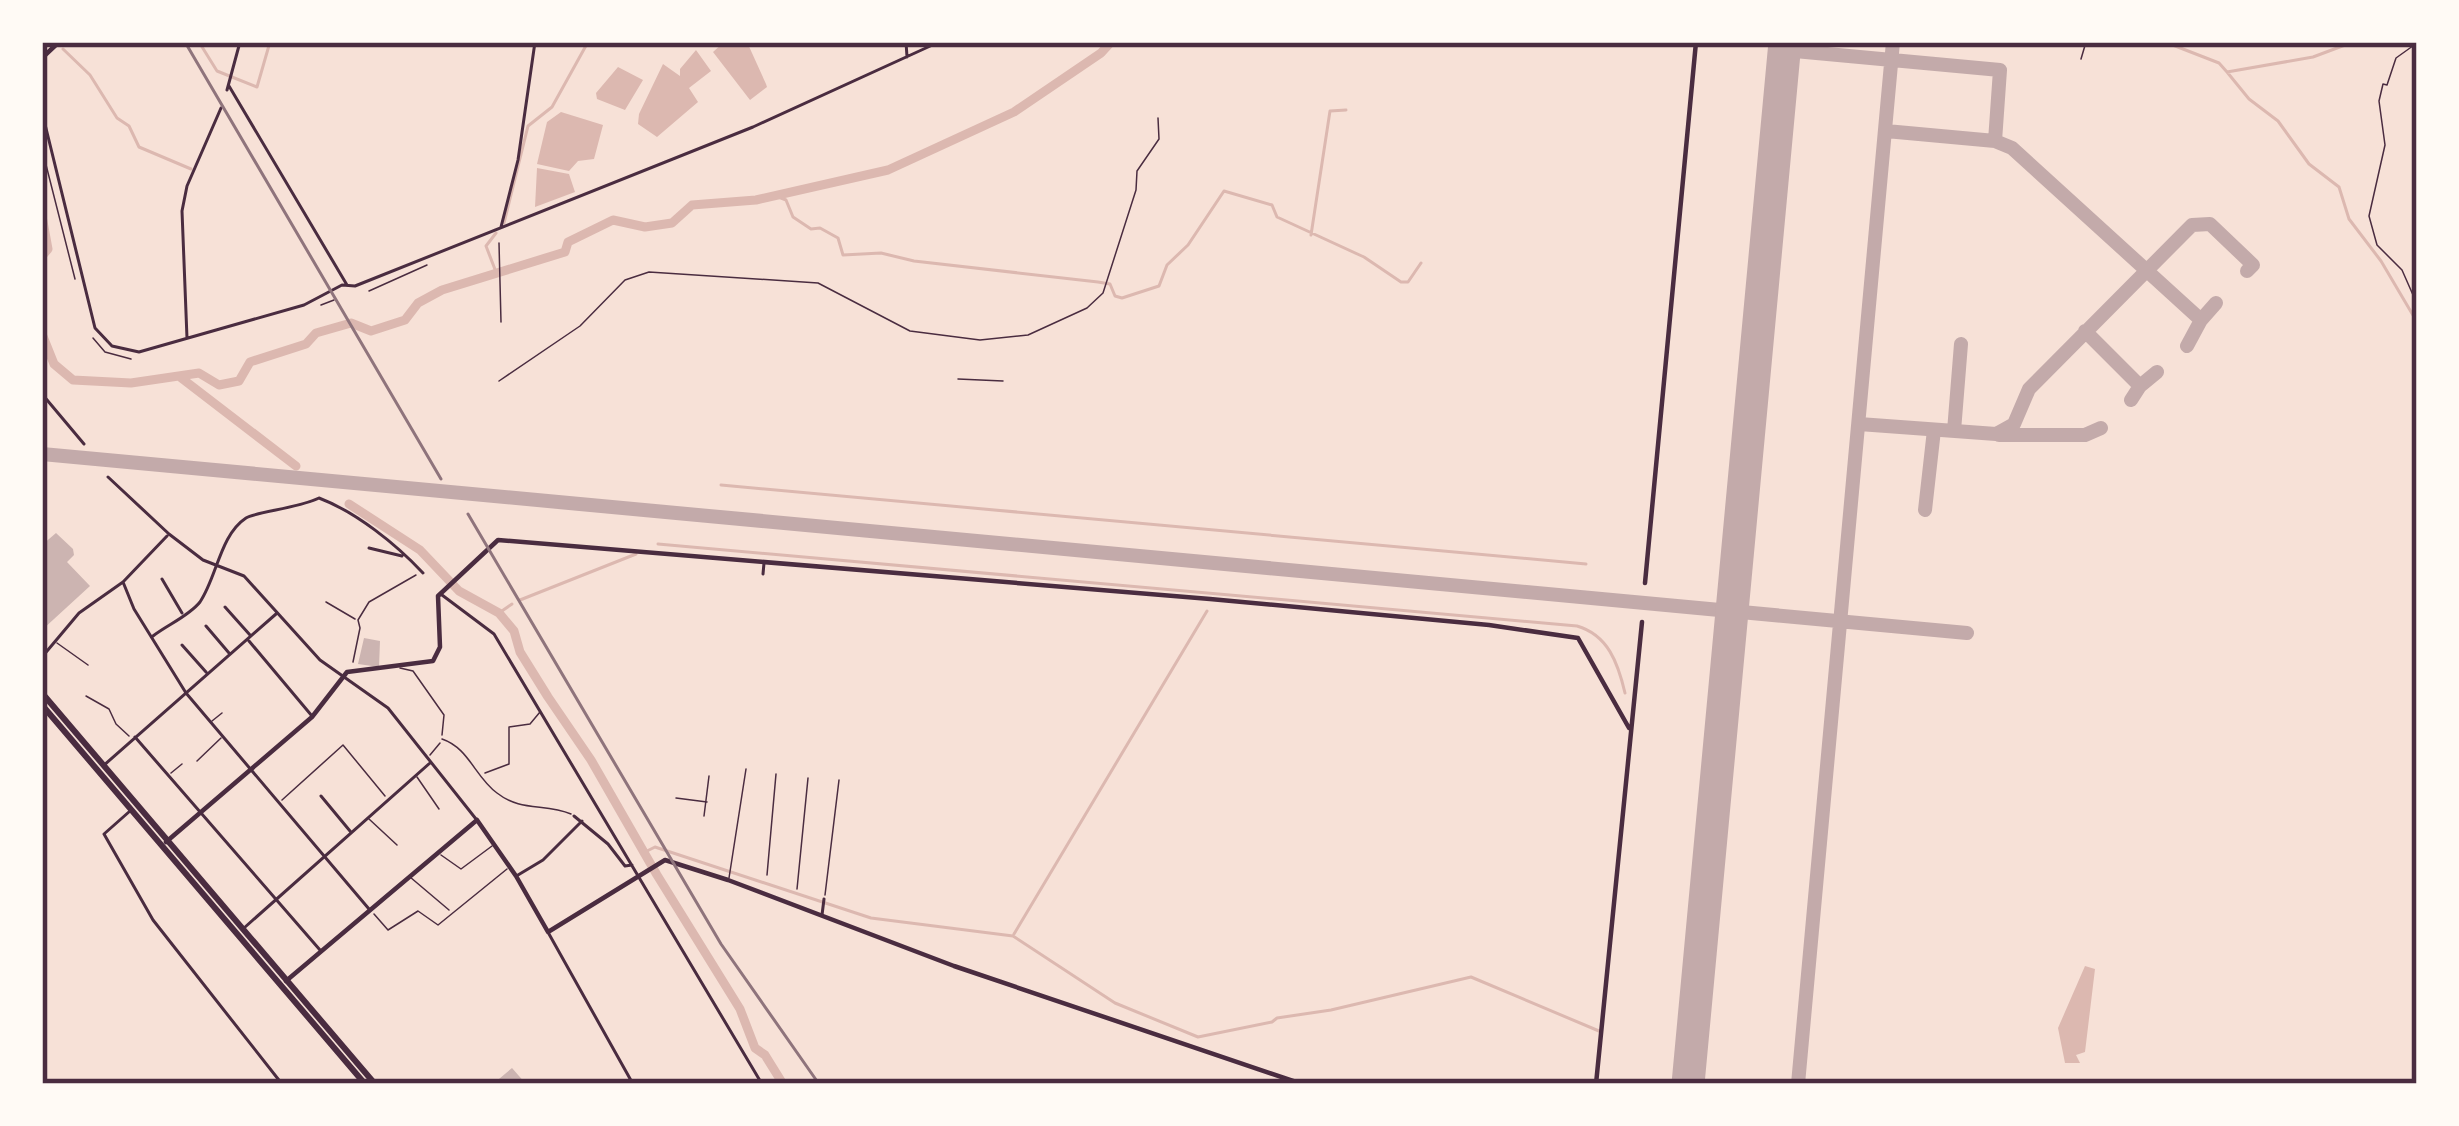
<svg xmlns="http://www.w3.org/2000/svg" width="2459" height="1126" font-family="Commissioner,sans-serif">
<rect width="100%" height="100%" fill="#f7e1d7"/>
<path fill="#dcb8b0" d="M724 42H747L766 84 767 87 750 100 713 52Z
M696 50 711 71 689 88 698 102 657 137 638 124 639 114 663 64 680 76V69Z
M618 67 643 80 625 110 597 99 596 93Z
M561 112 603 125 594 159 578 161 569 171 537 164 547 122Z
M537 168 569 174 575 192 535 207Z
M2085 966 2095 969 2085 1052 2076 1055 2080 1063H2065L2058 1028Z"/>
<g fill="none" stroke-linecap="round" stroke-linejoin="round">
<path stroke="#dcb8b0" stroke-width="3" d="M199 42 217 71 257 87 270 42
M2165 42 2219 63 2227 72 2313 57 2353 42
M63 49 90 75 117 118 129 126 139 147 191 169
M2227 72 2249 99 2278 121 2309 164 2339 187 2349 219 2381 261 2417 322
M776 196 786 200 793 217 811 229 820 228 838 238 843 255 881 253 914 261 1098 282 1110 284 1115 296 1122 298 1159 286 1167 265 1188 245 1224 191 1272 205 1277 217 1364 257 1401 282H1408L1421 263
M504 223 528 126 552 107 588 42
M496 233 486 246 496 272
M1311 235 1330 111 1346 110
M721 485 1586 564
M658 544 1577 626C1608 635 1618 663 1625 693
M520 600 636 554
M499 613 512 604
M647 851 655 847 871 918 1013 936 1115 1003 1198 1037 1272 1022 1277 1018 1331 1010 1471 977 1599 1031
M1014 934 1207 611"/>
<path stroke="#dcb8b0" stroke-width="9" d="M42 216 48 249 42 256
M42 334 54 364 73 380 131 383 199 373 219 385 239 381 250 362 306 344 316 333 351 323 371 331 405 320 418 303 442 290 565 252 568 242 613 220 645 227 672 223 692 205 756 200 888 170 1014 112 1101 53 1111 42
M180 377 296 466
M349 504 420 550 459 591 499 613 514 631 520 652 548 697 591 760 657 875 740 1009 755 1048 765 1055 783 1084"/>
<path stroke="#c3aaaa" stroke-width="14" d="M1784 50 2000 70 1995 141
M1886 131 1995 141 2012 148 2201 320
M2085 331 2140 386
M2187 346 2201 320 2216 303
M2131 400 2140 386 2157 372
M1859 424 1996 434 2014 424 2029 389 2192 225 2210 224 2253 265 2247 271
M1954 431 1961 344
M1999 435H2085L2101 428
M42 454 1967 633
M1925 510 1934 430
M1798 1084 1893 42"/>
<path stroke="#c3aaaa" stroke-width="33" d="M1688 1084 1785 42"/>
</g>
<path fill="#ccb4b1" d="M56 533 73 549 74 555 67 562 90 586 42 630V545Z
M364 638 380 641 379 667 358 664Z
M512 1068 526 1084H493Z"/>
<g fill="none" stroke-linecap="round" stroke-linejoin="round">
<path stroke="#4a2c40" stroke-width="1.5" d="M2417 43 2396 58 2387 85 2383 84 2379 101 2385 145 2369 216 2377 245 2402 270 2417 304
M42 149 75 279
M369 291 427 265
M321 305 334 300
M93 338 105 352 131 359
M326 602 355 619
M353 662 360 628 358 620 369 602 416 575"/>
<path stroke="#4a2c40" stroke-width="1.5" d="M2081 59 2086 42
M499 243 501 322
M958 379 1003 381
M499 381 580 326 625 280 649 272 818 283 910 331 980 340 1028 335 1087 308 1103 293 1136 190 1137 171 1159 139 1158 118
M57 643 88 665
M400 668 413 671 444 715 442 735
M86 696 109 709 116 724 129 736
M212 721 222 713
M442 739C469 748 475 777 497 793 521 812 545 803 571 814
M430 755 440 743
M197 761 221 738
M171 773 182 764
M485 773 509 764V727L530 724 540 712
M417 777 439 809
M676 798 707 802
M282 800 343 745 385 796
M704 816 709 776
M369 819 397 845
M441 855 461 869 492 846
M767 875 776 774
M410 877 449 910
M729 878 746 769
M797 889 808 778
M825 895 839 780
M374 914 388 930 418 911 438 925 507 869"/>
<path stroke="#4a2c40" stroke-width="3" d="M906 42 907 57
M229 86 347 285
M227 90 240 42
M42 112 95 328 112 346 139 352 304 305 342 285 355 286 753 127 939 42
M501 227 518 160 535 42
M187 338 182 211 187 186 221 108
M42 394 84 444
M108 477 169 534 203 560 244 576 320 660 388 708 476 819
M369 548 402 556
M763 574 764 563
M162 579 182 613
M123 582 134 609 186 693 369 909
M442 595 494 634 762 1084
M225 607 250 635
M206 626 229 653
M153 636C167 625 189 616 200 602 217 577 220 535 246 518 255 512 299 508 319 498 356 512 396 544 423 573
M249 641 312 716
M182 645 206 672
M42 657 79 613 123 582 167 536
M135 737 320 950
M103 766 276 614
M321 796 350 831
M130 811 104 834 153 920 282 1084
M574 816 608 844 625 866 632 865
M518 875 543 860 582 821
M822 915 824 899
M244 928 430 763
M549 934 633 1084"/>
<path stroke="#4a2c40" stroke-width="4.5" d="M42 46 46 42
M42 58 59 42
M1645 583 1696 42
M166 842 312 717 347 672 433 661 440 647 438 596 498 540 1210 599 1489 625 1578 638 1629 728
M286 981 477 820 516 876 548 932 665 860 728 880 954 966 1302 1084
M1596 1084 1642 622"/>
<path stroke="#4a2c40" stroke-width="6" d="M42 693 375 1084
M42 705 365 1084"/>
<path stroke="#8f747c" stroke-width="3" d="M185 42 441 479
M468 514 721 944 819 1084"/>
</g>
<rect width="2459" height="1126" fill="none" stroke="#fffaf5" stroke-width="90"/>
<rect x="45" y="45" width="2369" height="1036" fill="none" stroke="#4a2c40" stroke-width="4.5"/>
</svg>
